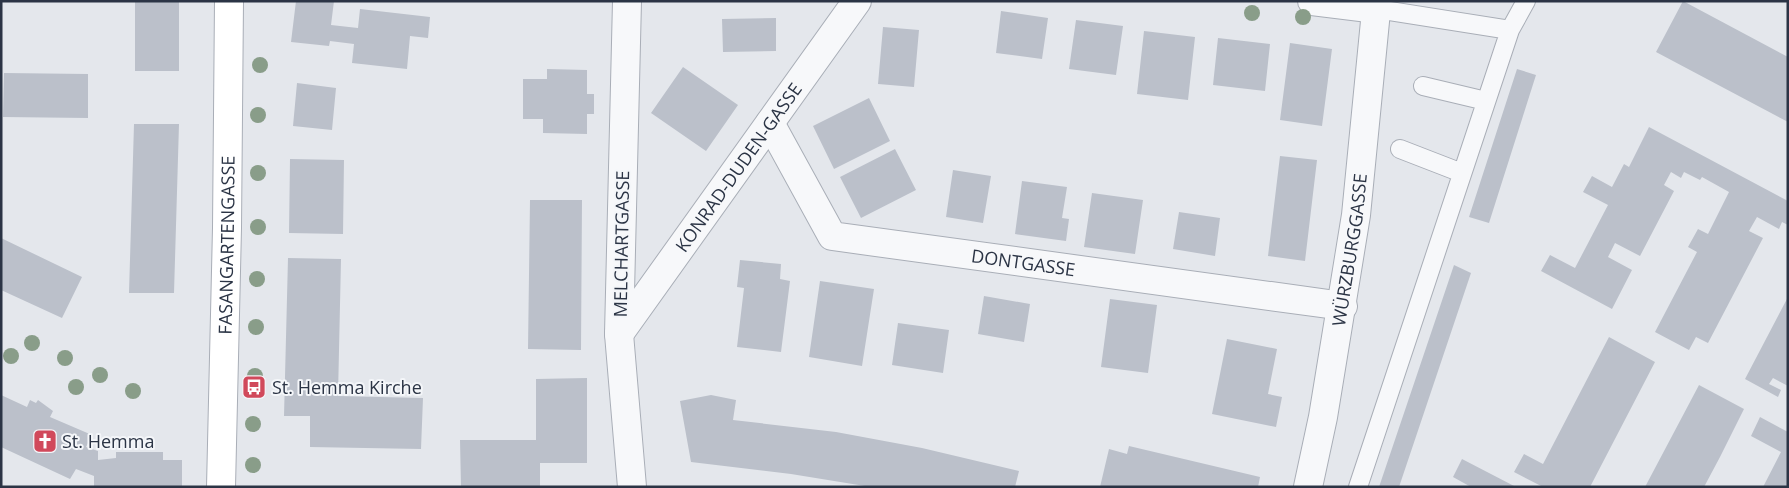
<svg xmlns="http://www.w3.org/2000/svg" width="1789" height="488" font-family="'Open Sans',sans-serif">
<rect width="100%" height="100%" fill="#e4e7ec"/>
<path fill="#bbc0ca" d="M135 1H179V71H135Z
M296 1H334L331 25 358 28 360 9 430 17 428 38 410 36 407 69 352 63 354 44 330 41 329 46 291 42Z
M1683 1 1788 57V122L1656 52Z
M1001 11 1048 18 1042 59 996 53Z
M776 18V51L723 52 722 19Z
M1076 20 1123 26 1116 75 1069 69Z
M883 27 919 30 914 87 878 84Z
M1144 31 1195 37 1188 100 1137 94Z
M1218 38 1270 44 1265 91 1213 85Z
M1290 43 1332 49 1322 126 1280 120Z
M683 67 738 105 706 151 651 113Z
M547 69 587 70V94H594V114H587V134L543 133V119H523V79H547Z
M1517 69 1536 75 1489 223 1469 217Z
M4 73 88 74V118L3 117Z
M297 83 336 88 332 130 293 126Z
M869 98 890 141 834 169 813 126Z
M134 124H179L174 293H129Z
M1649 127 1788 201V225L1782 222 1779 229 1757 217 1749 231 1763 238 1708 343 1696 337 1689 350 1655 332 1697 252 1688 247 1698 229 1708 234 1729 192 1702 177 1700 180 1684 172 1681 178 1671 172 1664 185 1674 191 1640 256 1615 243 1608 257 1632 270 1612 309 1541 271 1550 255 1575 268 1608 205 1583 192 1592 176 1612 187 1624 164 1629 167Z
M895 149 916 190 861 218 840 177Z
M1280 156 1317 160 1305 261 1268 256Z
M290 159 344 160 343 234 289 233Z
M953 170 991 176 983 223 946 217Z
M1022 181 1067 187 1062 218 1069 219 1066 241 1015 234Z
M1092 193 1143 200 1135 254 1084 247Z
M530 200H582L581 350 528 349Z
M1179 212 1220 218 1215 256 1173 249Z
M1 238 82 277 62 318 1 290Z
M288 258 341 259 338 396 423 398 421 449 310 447V416H284Z
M740 260 781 264 780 279 790 281 781 352 737 347 744 288 737 287Z
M1454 265 1471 273 1399 487H1379Z
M820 281 874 289 862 366 809 357Z
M984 296 1030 304 1024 342 978 334Z
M1788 297V386L1773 378 1769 384 1781 390 1778 397 1745 379Z
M1110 299 1157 305 1148 373 1101 367Z
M898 323 949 330 943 373 892 365Z
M1609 337 1655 362 1590 487H1543L1514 472 1524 454 1543 464Z
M1227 339 1277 349 1268 394 1282 397 1276 427 1212 414Z
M587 378V463H540V487H461L460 440H536V379Z
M1699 385 1744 409 1720 457 1704 487H1645Z
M1 395 27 407 30 400 36 403 38 400 53 411 50 417 92 435 86 447 98 451V460L116 458V452H163V460H182V487H94V476L76 469 70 479 1 447Z
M711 395 736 400 733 420 836 432 922 448 1019 471 1015 487H871L791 474 691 462 680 401Z
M1760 417 1788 432V487H1763L1781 452 1751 436Z
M1129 446 1260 477 1258 487H1100L1109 449 1127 454Z
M1462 459 1516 487H1471L1453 477Z"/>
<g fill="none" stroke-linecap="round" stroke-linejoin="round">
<g stroke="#a9aeb7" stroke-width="20">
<path id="service" d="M1377 9 1510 30 1526 1
M1423 86 1486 101
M1400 149 1462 173
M1358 487 1510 30"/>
</g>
<g stroke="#a9aeb7" stroke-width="30">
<g id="minor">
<path d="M627 1 619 334 632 487"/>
<path d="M1312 1 1377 9"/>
<path id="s1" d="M770 123 832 236 1343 306"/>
<path id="s2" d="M619 334 857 1"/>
<path id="s3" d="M1308 487 1323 417 1356 215 1377 1"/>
</g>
</g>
<g stroke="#a9aeb7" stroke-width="30">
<g id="secondary">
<path id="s4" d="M221 487 227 228 229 1"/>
</g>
</g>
<use href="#service" stroke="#f7f8fa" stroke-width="18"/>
<use href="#minor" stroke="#f7f8fa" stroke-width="28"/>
<use href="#secondary" stroke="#fff" stroke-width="28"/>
</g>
<g fill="#899d89">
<circle cx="1252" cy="13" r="8"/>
<circle cx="1303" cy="17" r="8"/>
<circle cx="260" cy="65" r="8"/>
<circle cx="258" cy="115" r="8"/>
<circle cx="258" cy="173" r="8"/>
<circle cx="258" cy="227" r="8"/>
<circle cx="257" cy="279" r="8"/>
<circle cx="256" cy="327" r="8"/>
<circle cx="32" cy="343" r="8"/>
<circle cx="11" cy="356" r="8"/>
<circle cx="65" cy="358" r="8"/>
<circle cx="100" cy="375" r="8"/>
<circle cx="255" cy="376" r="8"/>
<circle cx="76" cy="387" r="8"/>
<circle cx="133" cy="391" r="8"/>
<circle cx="253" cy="424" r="8"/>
<circle cx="253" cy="465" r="8"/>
</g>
<defs>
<g id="bus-square" transform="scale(1.25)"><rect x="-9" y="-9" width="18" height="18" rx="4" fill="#d1495b" stroke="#f4f6f9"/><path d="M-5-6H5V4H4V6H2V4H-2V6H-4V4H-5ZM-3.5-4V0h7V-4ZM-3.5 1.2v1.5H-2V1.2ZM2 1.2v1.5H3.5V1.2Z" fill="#fff"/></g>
<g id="church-square" transform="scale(1.25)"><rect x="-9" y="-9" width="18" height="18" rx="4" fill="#d1495b" stroke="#f4f6f9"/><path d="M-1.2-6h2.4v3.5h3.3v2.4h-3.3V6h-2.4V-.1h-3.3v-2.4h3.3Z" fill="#fff"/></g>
</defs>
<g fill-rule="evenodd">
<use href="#bus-square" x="254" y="387"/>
<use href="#church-square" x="45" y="441"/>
</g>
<g text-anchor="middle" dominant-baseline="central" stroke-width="4" stroke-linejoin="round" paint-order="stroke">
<g font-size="18" fill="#2b3445" stroke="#f4f6f9">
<text stroke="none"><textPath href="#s2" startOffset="205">KONRAD-DUDEN-GASSE</textPath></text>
<text stroke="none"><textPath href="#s4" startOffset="242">FASANGARTENGASSE</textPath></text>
<text transform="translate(621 244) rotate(-89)">MELCHARTGASSE</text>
<text stroke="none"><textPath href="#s3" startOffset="241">WÜRZBURGGASSE</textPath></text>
<text stroke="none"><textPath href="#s1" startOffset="322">DONTGASSE</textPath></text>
</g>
<g font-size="18" fill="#2b3445" stroke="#f4f6f9" text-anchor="start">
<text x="272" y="387">St. Hemma Kirche</text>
<text x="62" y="441">St. Hemma</text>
</g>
</g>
<rect width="1789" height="488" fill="none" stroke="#2b3445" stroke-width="5"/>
</svg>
